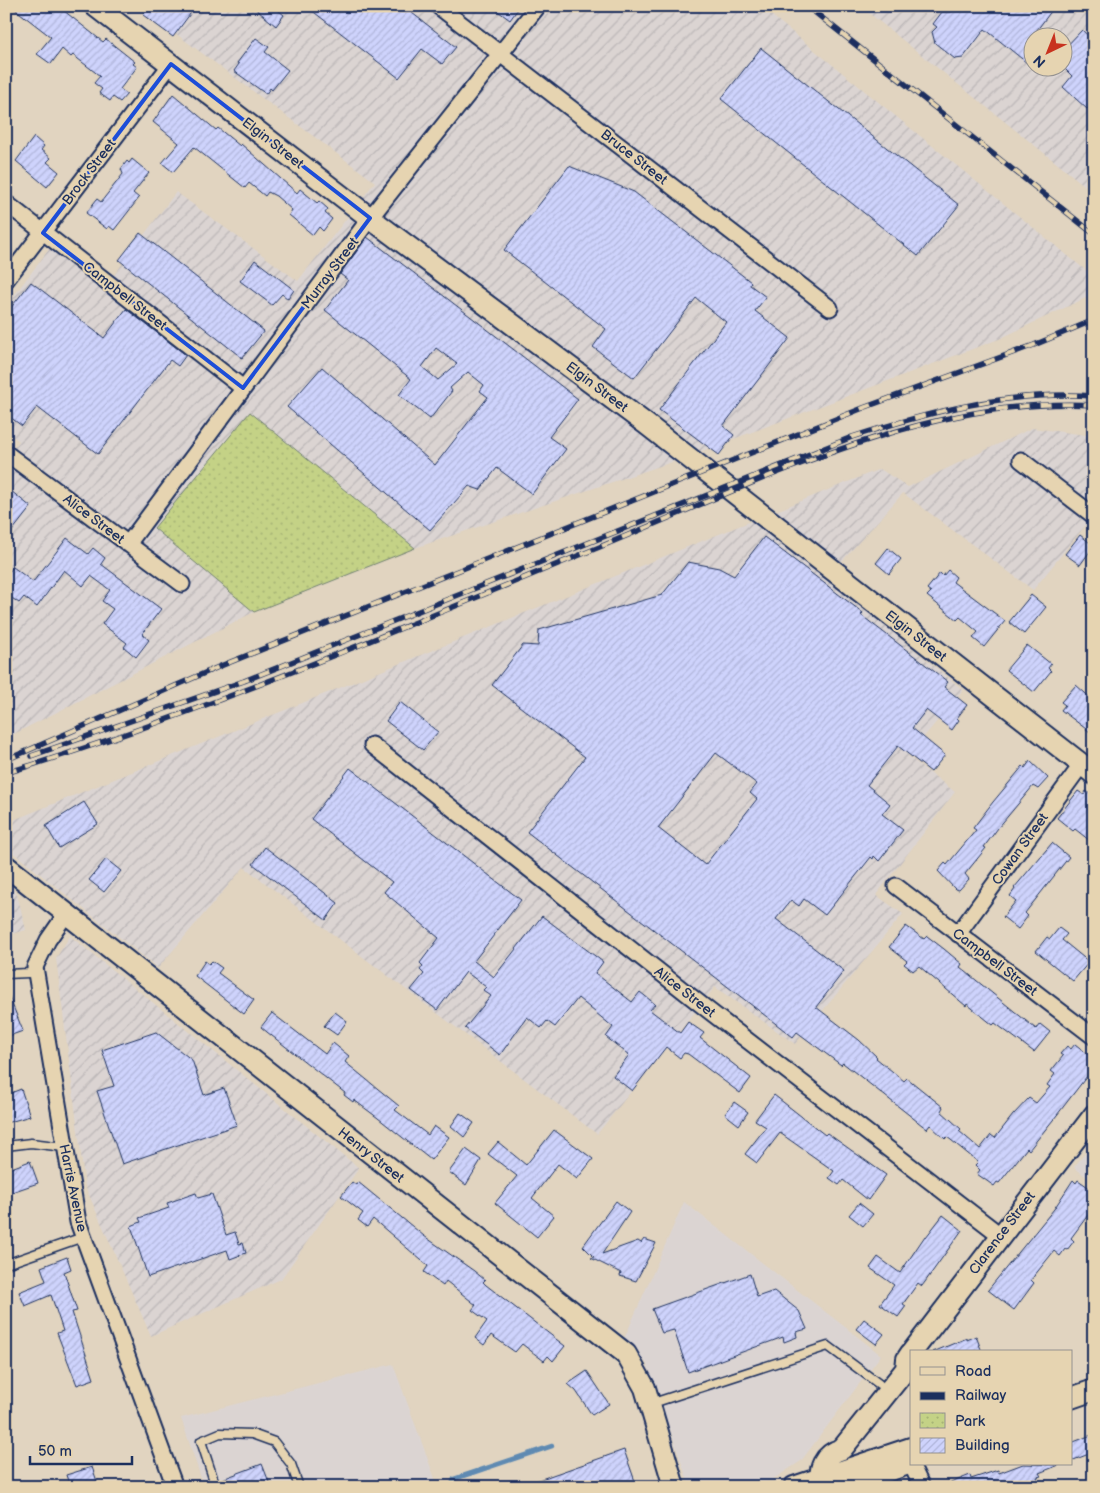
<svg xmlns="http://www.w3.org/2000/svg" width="1100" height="1493" font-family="'Balsamiq Sans',sans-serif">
<defs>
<pattern id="industrial-furrows" width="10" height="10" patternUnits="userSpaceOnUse" patternTransform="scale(1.25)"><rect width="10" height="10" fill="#dbd4d2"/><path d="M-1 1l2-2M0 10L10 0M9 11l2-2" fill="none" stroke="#bbb6b7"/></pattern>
<pattern id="park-dots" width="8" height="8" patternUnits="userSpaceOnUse" patternTransform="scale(1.25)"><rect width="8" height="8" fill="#c4d286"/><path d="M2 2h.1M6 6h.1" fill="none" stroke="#a8b576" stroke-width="1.8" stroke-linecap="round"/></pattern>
<pattern id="building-hatch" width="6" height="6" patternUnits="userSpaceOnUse" patternTransform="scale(1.25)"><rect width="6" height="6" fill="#ced3fc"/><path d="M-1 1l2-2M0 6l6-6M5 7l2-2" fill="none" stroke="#b0b5da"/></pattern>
</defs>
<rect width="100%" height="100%" fill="#e1d4c0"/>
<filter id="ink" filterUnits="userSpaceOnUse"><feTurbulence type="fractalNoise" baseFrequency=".02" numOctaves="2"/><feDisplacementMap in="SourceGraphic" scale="10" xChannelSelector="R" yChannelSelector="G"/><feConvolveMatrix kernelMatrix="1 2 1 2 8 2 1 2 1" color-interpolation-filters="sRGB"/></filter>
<g filter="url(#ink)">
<path fill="#dbd4d2" d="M1094 1143V1183L1074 1167Z
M684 1202 881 1355 801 1461 772 1480 755 1487H690L647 1364 624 1339Z
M393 1364 438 1487H204L181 1418Z"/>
<path fill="url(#industrial-furrows)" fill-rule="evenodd" d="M146 6H760L1094 277V294L999 339 675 461 415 548 250 412 155 528 254 612 6 738V458L19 441 6 431V306L53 244 106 286 176 192 298 281 375 182 144 10Z
M860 6H1080L1094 17V193ZM1032 38H1062V68H1032Z
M1032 428 1094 436V515L1033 590 903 493 827 578 963 690 908 756 955 792 876 895 903 914 795 1044 715 987 597 1134 244 867 158 968 6 847V823L880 469 908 487Z
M6 886 17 894 26 930 6 936Z
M70 936 359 1168 281 1279 151 1336 85 1186 56 958Z"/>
<path fill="url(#park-dots)" stroke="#708072" d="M250 412 415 548 254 612 154 528Z"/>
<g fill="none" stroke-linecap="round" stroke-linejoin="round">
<path stroke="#5e8ab2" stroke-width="4.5" d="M451 1487 454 1479 552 1446"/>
</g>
<path fill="url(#building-hatch)" stroke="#1b2f5e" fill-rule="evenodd" d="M11 6H58L103 42 106 39 135 62 133 64 137 67 120 89 127 94 120 102 113 97 110 101 99 93 102 89 94 83 100 76 73 55 71 57 62 49 51 64 37 54 51 37Z
M150 6H196L173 37 143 15Z
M252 6H273L284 15 276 26Z
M306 6H418L412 13 456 47 442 64 422 49 399 78Z
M491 6H520L510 20Z
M956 6H1055L1037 30 1046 38H1032V67L985 29 963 58 955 59 935 43 932 32 937 27 933 24 942 12H951Z
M1082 30 1094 41V101L1087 109 1063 87 1072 76 1062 66V51Z
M256 38 269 47 265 52 288 70 272 90 270 88 266 94 234 71 239 64 237 63Z
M761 48 959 205 918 256 721 99Z
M173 94 216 130 218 128 240 146 241 144 297 193 300 189 317 203 319 201 328 209 325 213 332 219 323 231 319 227 313 235 289 215 292 210 276 196 268 192 265 196 249 183 245 188 194 147 173 172 162 163 179 143 153 122Z
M34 137 44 146 41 150 51 158 47 162 59 172 47 187 16 161Z
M132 159 149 173 133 193 139 198 114 230 109 226 107 229 86 213 97 199 101 202 123 174 121 169 127 161 129 163Z
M569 166 634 192 751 282 750 285 766 297 755 311 790 338 723 426 734 435 719 455 659 410 726 322 696 298 634 378 593 347 606 329 504 250Z
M140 233 264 331 242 358 119 260Z
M367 237 578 399 549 437 566 449 532 494 497 468 480 490 469 486 430 530 287 407 322 367 435 465 488 397 480 391 484 385 468 372 450 388 452 391 430 419 399 395 411 379 325 310 348 280 340 274ZM436 348 457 364 438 380 422 367Z
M255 260 294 290 288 299 282 294 272 305 240 281Z
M31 282 104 338 126 309 186 355 178 366 170 360 98 454 37 407 22 426 6 414V314Z
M6 487 31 507 6 539Z
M1080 535 1094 546 1080 565 1065 554Z
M764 537 863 613 861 615 948 682 944 687 967 705 957 718 959 720 952 730 926 710 912 728 945 755 931 772 898 746 867 785 890 804 882 814 903 830 879 861 874 856 873 859 871 857 825 915 804 899 799 906 791 900 776 919 844 971 816 1007 859 1040 877 1057 876 1058 904 1081 907 1078 943 1107 941 1111 961 1129 959 1131 980 1149 991 1135 995 1138 1013 1115 1029 1098 1036 1103 1050 1087 1047 1085 1055 1074 1051 1071 1063 1056 1060 1054 1067 1046 1071 1049 1075 1044 1094 1059V1067L1057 1115 1029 1150 1027 1148 999 1183 997 1182 994 1186 977 1174 980 1170 975 1165 978 1162 951 1140 947 1137 945 1139 930 1125 927 1129 843 1063 841 1065 797 1032 793 1037 527 832 585 757 492 685 523 645 538 646 539 630 662 595 688 562 719 568 734 576ZM716 753 757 784 750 793 757 799 705 865 658 828Z
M67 538 88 554 93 548 105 558 101 564 161 609 142 634 149 640 136 657 124 647 127 643 102 624 113 609 102 601 110 590 91 576 83 586 64 570 37 607 24 597 19 603 6 594V576L13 567 33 582Z
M888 548 901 559 889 574 876 563Z
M948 570 956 577 953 582 1005 621 984 647 973 638 978 632 960 617 957 620 927 596 931 592 927 589 940 573 943 576Z
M1031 595 1046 607 1024 634 1009 622Z
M1027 645 1051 664 1048 668 1051 671 1034 692 1006 670Z
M1076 685 1094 701V735L1061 710 1065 705 1061 702Z
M400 702 438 732 423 750 386 721Z
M1030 761 1048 778 1038 789 1033 786 998 828 984 847 986 848 965 874 969 879 959 890 955 889 938 871 945 863 947 865 976 830 973 828 993 802 1023 766 1025 768Z
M350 768 521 900 474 961 494 977 542 916 603 962 595 973 632 1002 640 992 655 1004 650 1010 680 1033 688 1022 704 1033 700 1038 751 1078 740 1093 688 1054 684 1053 680 1058 666 1047 632 1091 613 1076 629 1055 606 1037 613 1027 578 998 555 1027 547 1021 541 1028 527 1017 500 1055 465 1028 491 996 483 990 486 987 466 972 437 1010 411 990 424 974 420 970 423 966 420 963 439 938 384 892 392 882 311 819Z
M1078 791 1084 795 1086 791 1094 797V844L1075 829 1073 831 1057 818Z
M84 802 98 824 59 848 46 826Z
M1052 843 1069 857 1025 913 1028 916 1018 929 1003 917 1016 901 1010 896 1015 889 1014 888Z
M265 847 338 903 326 920 253 864Z
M106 859 121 871 104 892 89 880Z
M906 926 924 939 927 936 944 949 962 964 960 967 1036 1029 1040 1024 1050 1032 1034 1052 995 1023 993 1025 967 1004 966 1006 919 966 913 971 904 964 907 961 889 947Z
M1059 928 1067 934 1062 940 1089 962 1073 981 1036 951 1047 937 1050 939Z
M205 961 209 964 212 961 222 968 218 973 254 1000 244 1014 195 976Z
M6 989 23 1031 6 1037Z
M335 1012 347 1021 337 1035 324 1026Z
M272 1013 325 1054 333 1043 349 1056 345 1062 399 1106 395 1110 428 1135 434 1126 449 1137 431 1160 378 1118 354 1100 353 1102 344 1095 345 1093 267 1032 261 1027Z
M156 1032 192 1060 204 1095 224 1088 237 1125 122 1164 97 1091 114 1086 102 1050Z
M21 1089 30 1116 6 1123V1095Z
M774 1095 825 1135 827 1133 886 1175 868 1200 843 1180 839 1185 829 1178 834 1171 780 1133 757 1163 745 1154 766 1127 755 1120Z
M734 1102 748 1112 739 1125 725 1114Z
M460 1113 474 1123 464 1137 451 1126Z
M554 1130 593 1159 577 1179 558 1164 532 1198 554 1216 537 1237 495 1203 517 1176 488 1154 498 1142 526 1165Z
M466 1149 481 1160 466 1185 449 1172Z
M30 1161 38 1183 6 1194V1170Z
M1073 1180 1076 1183 1078 1180 1094 1191V1207L1071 1238 1074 1241 1067 1250 1065 1249 1060 1256 1054 1251 1034 1276 1031 1280 1034 1283 1014 1310 988 1290 1054 1209Z
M352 1182 356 1185 358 1182 424 1236 474 1271 485 1280 483 1282 486 1285 565 1346 553 1361 548 1356 544 1361 522 1344 515 1352 491 1335 484 1345 475 1338 487 1321 472 1310 476 1305 446 1281 443 1286 424 1272 428 1266 373 1219 367 1227 358 1220 363 1213 341 1196Z
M196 1193 198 1198 212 1194 226 1235 235 1232 239 1244 243 1243 246 1253 230 1259 227 1250 148 1277 131 1226 141 1222 139 1218 169 1208 167 1203Z
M616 1201 630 1212 602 1254 638 1241 641 1243 644 1239 656 1243 636 1281 620 1276 621 1273 591 1258 594 1257 583 1246Z
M859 1203 873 1214 863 1226 849 1215Z
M943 1215 962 1230 925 1282 922 1286 918 1283 903 1304 906 1306 898 1317 880 1304 894 1285 870 1268 878 1257 900 1273 925 1236 926 1237Z
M67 1257 71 1269 64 1272 77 1311 72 1312 94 1379 77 1385 57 1333 63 1331 51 1295 25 1306 19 1292 46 1281 41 1267Z
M750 1274 757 1297 774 1291 799 1311 807 1329 796 1332 797 1337 784 1342 783 1337 688 1372 674 1330 662 1333 652 1309Z
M864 1319 884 1334 876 1344 856 1329Z
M976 1336 982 1352H933L967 1338V1340Z
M587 1371 609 1404 592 1415 576 1391 568 1384Z
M1094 1434V1452L1071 1461V1443Z
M624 1450 637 1487H524V1485Z
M262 1464 271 1487H221L220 1480Z
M1023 1464 1059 1465 1039 1473 1041 1476 1037 1477 1039 1482 1028 1487 1026 1479 1005 1487H941L970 1475 971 1479 998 1470 999 1473Z
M92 1467 99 1487H70L66 1475Z"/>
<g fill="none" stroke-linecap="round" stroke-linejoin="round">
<g stroke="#1b2f5e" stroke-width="11">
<path id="service" d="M6 974 29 973 35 967
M6 1146 31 1143 64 1147
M6 1264 83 1237
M650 1404 828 1346 879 1384
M216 1487 201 1441 220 1433 252 1434 274 1442 291 1464 299 1487"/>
</g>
<g stroke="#1b2f5e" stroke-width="19">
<path id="minor" d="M438 6 830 308
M6 203 243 388
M6 280 171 64
M6 453 182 584
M1021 460 1094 516
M128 544 370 218 538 6
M372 745 708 1010 1000 1235
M896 886 1094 1037
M66 914 48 940 35 967 78 1222 175 1487
M958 934 1082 764
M911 1464 922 1487"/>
</g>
<g stroke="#1b2f5e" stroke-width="24">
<path id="secondary" d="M95 6 370 218 646 424 1094 774
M6 866 626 1354 645 1388 674 1487
M912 1352 1094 1115
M1071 1398 1094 1390
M794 1487 911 1448
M822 1487C817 1469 824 1454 842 1449L906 1369 907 1359 911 1353
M842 1487 911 1463"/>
</g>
<use href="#service" stroke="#e6d4b1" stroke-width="8"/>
<use href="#minor" stroke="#e6d4b1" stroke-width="15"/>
<use href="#secondary" stroke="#e6d4b1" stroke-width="20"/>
<g stroke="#1b2f5e" stroke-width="5.5">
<path id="rail" d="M807 6 1094 234
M31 756 244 681 852 437C929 412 1011 390 1094 396
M6 760 223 665 863 408 1034 345 1094 320
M6 773C210 711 405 626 602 546 753 484 928 395 1094 405"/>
</g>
<use href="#rail" stroke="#e6d4b1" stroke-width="4" stroke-dasharray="11" stroke-linecap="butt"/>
</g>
</g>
<path fill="none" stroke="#1d4ed8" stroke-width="4" stroke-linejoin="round" d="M171 64 370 218 243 388 43 233Z"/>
<g text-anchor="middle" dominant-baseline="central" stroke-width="4" stroke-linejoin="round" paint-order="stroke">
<g font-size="14" fill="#1b2f5e" stroke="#e6d4b1">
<text transform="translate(273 143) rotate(38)">Elgin Street</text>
<text transform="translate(634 157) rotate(38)">Bruce Street</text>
<text transform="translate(89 172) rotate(-53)">Brock Street</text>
<text transform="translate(330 273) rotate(-53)">Murray Street</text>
<text transform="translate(125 296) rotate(38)">Campbell Street</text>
<text transform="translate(597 387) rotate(37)">Elgin Street</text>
<text transform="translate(94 519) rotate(37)">Alice Street</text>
<text transform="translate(916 636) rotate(38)">Elgin Street</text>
<text transform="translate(1020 849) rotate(-54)">Cowan Street</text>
<text transform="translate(995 962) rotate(37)">Campbell Street</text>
<text transform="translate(685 992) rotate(38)">Alice Street</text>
<text transform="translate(371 1155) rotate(38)">Henry Street</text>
<text transform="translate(73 1188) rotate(78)">Harris Avenue</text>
<text transform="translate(1002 1233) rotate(-53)">Clarence Street</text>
</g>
</g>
<rect width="1100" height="1493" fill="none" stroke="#e6d4b1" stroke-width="25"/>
<rect x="12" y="12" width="1075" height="1468" fill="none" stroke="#1b2f5e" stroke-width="2" filter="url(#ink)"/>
<rect x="910" y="1350" width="162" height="115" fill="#e6d4b1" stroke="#959290"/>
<rect x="920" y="1367" width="25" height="8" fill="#e6d4b1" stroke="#959290"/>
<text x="955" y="1376" font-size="15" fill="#1b2f5e">Road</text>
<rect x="920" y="1392" width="25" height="8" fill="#1b2f5e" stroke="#959290"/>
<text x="955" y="1400" font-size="15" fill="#1b2f5e">Railway</text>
<rect x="920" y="1413" width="25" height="15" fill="url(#park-dots)" stroke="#959290"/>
<text x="955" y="1426" font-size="15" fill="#1b2f5e">Park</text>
<rect x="920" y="1438" width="25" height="15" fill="url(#building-hatch)" stroke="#959290"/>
<text x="955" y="1450" font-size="15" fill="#1b2f5e">Building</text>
<g transform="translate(1048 52) rotate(223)"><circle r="24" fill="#e6d4b1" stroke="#959290"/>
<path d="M0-4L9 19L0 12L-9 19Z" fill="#c8321e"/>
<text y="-8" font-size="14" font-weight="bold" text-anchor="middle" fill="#1b2f5e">N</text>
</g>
<path d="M30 1456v8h102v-8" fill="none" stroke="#1b2f5e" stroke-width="2.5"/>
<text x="38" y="1456" font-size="15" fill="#1b2f5e" stroke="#e6d4b1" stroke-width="4" paint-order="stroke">50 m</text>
</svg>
